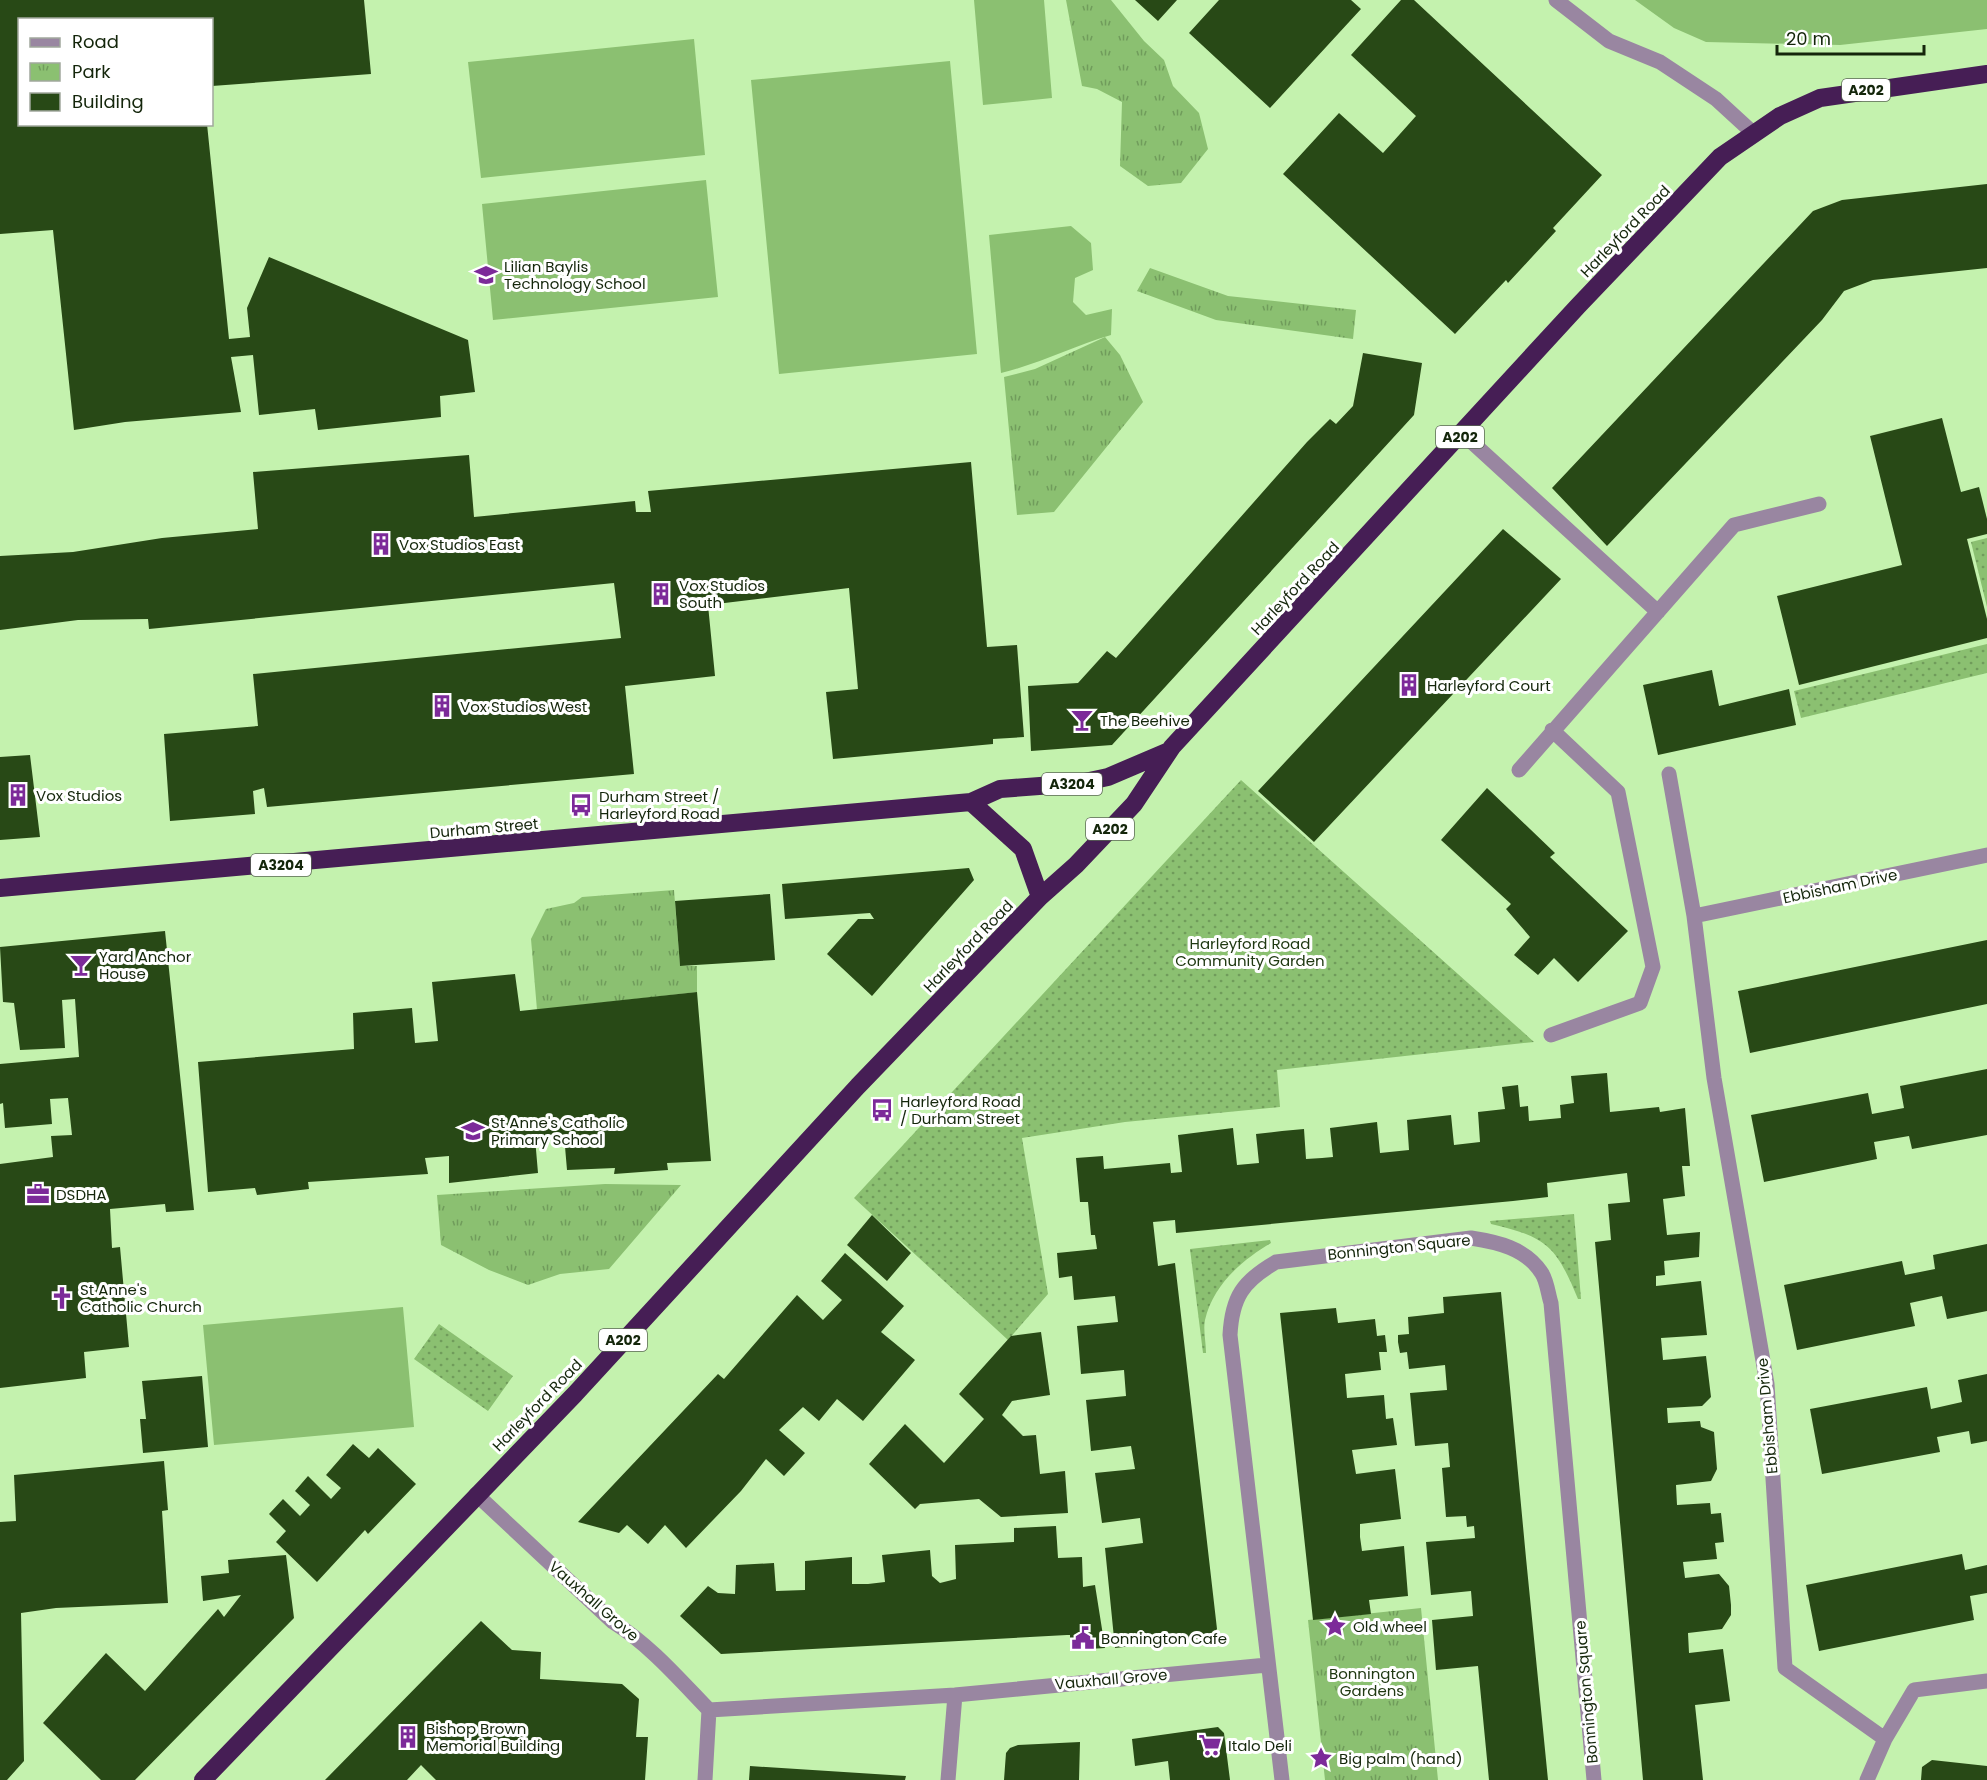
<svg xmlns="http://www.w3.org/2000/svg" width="1987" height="1780" font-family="Poppins,sans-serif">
<defs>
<pattern id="park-tufts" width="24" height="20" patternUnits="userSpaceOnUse" patternTransform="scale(1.5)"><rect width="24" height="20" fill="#8bc071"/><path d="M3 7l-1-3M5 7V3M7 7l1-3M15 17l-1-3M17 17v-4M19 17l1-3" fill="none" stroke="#709c5b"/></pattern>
<pattern id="garden-dots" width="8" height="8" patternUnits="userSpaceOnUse" patternTransform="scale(1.5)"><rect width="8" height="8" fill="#8bc071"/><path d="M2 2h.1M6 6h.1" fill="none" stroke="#709c5b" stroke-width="1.8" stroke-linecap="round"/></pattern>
</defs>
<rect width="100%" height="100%" fill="#c4f2ae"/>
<path fill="#8bc071" d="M974 0H1044L1052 98 983 105Z
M1635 0H1987V29L1840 45 1706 42 1674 28Z
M694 39 705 155 481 178 468 62Z
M950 61 977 354 779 374 751 80Z
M706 180 718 297 493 320 482 204Z
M1071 226 1091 243 1093 270 1075 278 1073 302 1086 315 1112 309 1111 335C1073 346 1039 364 1001 373L989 235Z
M403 1307 414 1427 214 1445 203 1325Z"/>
<path fill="url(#park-tufts)" d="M1066 0H1111L1144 41 1164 60 1173 86 1199 113 1208 149 1181 183 1148 186 1120 166 1122 102 1097 89 1082 86Z
M1150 268 1228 296 1356 310 1353 339 1216 320 1137 291Z
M1105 337 1120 355 1143 402 1054 512 1017 515 1004 377 1035 369Z
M674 890 680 966H697V992L537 1010 531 939 546 909 574 903 582 897Z
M605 1184 681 1185 609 1269 560 1274 528 1285 489 1270 441 1245 437 1195Z
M1421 1608 1438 1780H1325L1308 1620Z"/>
<path fill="url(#garden-dots)" d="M1987 538V607L1971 542Z
M1987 644V673L1801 718 1794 691Z
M1241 780 1534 1042 1277 1070 1280 1107 1125 1122 1022 1138 1048 1294 1008 1340 854 1198Z
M1574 1214 1581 1299H1578C1556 1246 1547 1237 1491 1224L1490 1221Z
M1270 1240 1271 1243C1242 1260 1213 1285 1205 1320 1203 1329 1206 1342 1206 1353H1203L1190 1249Z
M439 1324 513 1376 488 1411 414 1359Z"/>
<path fill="#284916" d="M0 0H364L371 74 212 86V20H20V124H207L229 339 250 337 247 308 269 257 468 340 475 392 440 396 441 417 318 430 315 409 259 415 253 355 231 357 241 412 125 422 74 430 53 230 0 234Z
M1135 0H1177L1158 21Z
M1219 0H1351L1361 9 1270 108 1189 33Z
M1401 0H1414L1602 175 1553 228 1556 231 1508 283 1506 280 1455 334 1283 174 1339 113 1383 153 1416 116 1351 55Z
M1987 184V268L1873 280 1844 291 1822 320 1607 546 1552 488 1813 211 1842 200Z
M1363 353 1422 363 1414 415 1112 745 1031 751 1028 686 1078 683 1107 651 1116 658 1307 442 1330 419 1336 424 1353 406Z
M1942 418 1961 492 1979 487 1987 519V534L1967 539 1987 619V638L1799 685 1777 596 1902 565 1870 436Z
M469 455 474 517 635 501 636 512H651L648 491 971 462 987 647 1017 645 1024 737 993 739V744L833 759 826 692 858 689 849 588 708 605 715 676 625 686 634 774 267 807 264 788 253 791 255 814 170 821 164 734 258 726 253 674 621 638 614 583 149 629 148 619 78 620 0 630V556L73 552 162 538 258 529 253 472Z
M1503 529 1561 579 1314 842 1258 791Z
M1712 670 1719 706 1789 689 1796 725 1658 755 1643 685Z
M30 755 40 837 0 840V757Z
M1487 788 1555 853 1550 857 1628 931 1578 982 1554 958 1538 975 1514 955 1530 937 1506 909 1511 904 1441 840Z
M969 868 974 880 872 996 827 954 858 919H874L870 913 785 919 782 884Z
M770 894 775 960 680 966 675 901Z
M165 931 194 1210 166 1212 165 1204 110 1209 112 1248 120 1247 129 1347 84 1352 86 1378 0 1388V1164L53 1157 51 1136 72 1135 68 1098 50 1099 52 1124 5 1128 3 1103 0 1104V1064L79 1057 75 999 62 1000 65 1048 20 1050 14 1003 3 1002 0 947Z
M1987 940V1004L1750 1053 1738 991Z
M515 974 520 1011 697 992 711 1161 667 1163 668 1170 614 1174 615 1168 567 1170 564 1135 535 1138 538 1173 449 1183V1156L425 1158 428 1174 308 1182 309 1189 257 1195 255 1188 208 1192 198 1062 354 1049 353 1013 412 1008 415 1043 438 1041 432 982Z
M1987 1069V1135L1912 1149 1909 1136 1874 1142 1877 1159 1764 1182 1751 1115 1868 1093 1872 1114 1904 1108 1900 1086Z
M1607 1073 1610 1112 1659 1107 1660 1112 1685 1108 1690 1166H1682L1685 1196 1663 1199 1667 1235 1700 1232 1699 1257 1664 1261 1665 1275 1656 1276V1286L1701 1281 1707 1335 1661 1338 1663 1360 1706 1356 1711 1397 1702 1406 1667 1408 1668 1423 1700 1421 1701 1427 1714 1432 1717 1469 1711 1481 1676 1485 1677 1505 1710 1503 1711 1514 1721 1513 1724 1542 1715 1543 1717 1559 1683 1562 1685 1578 1719 1574 1729 1586 1731 1605V1615L1722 1629 1688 1633 1689 1653 1723 1649 1730 1701 1695 1705 1703 1780H1643L1595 1242 1611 1240 1608 1204 1630 1202 1627 1173 1547 1183 1548 1197 1513 1201 1176 1233 1175 1220 1153 1222 1158 1266 1175 1263 1217 1629 1211 1637 1115 1648 1105 1548 1143 1543 1140 1518 1102 1523 1095 1473 1135 1469 1131 1446 1091 1451 1086 1400 1126 1396 1124 1370 1081 1374 1079 1349 1077 1326 1118 1322 1115 1296 1074 1300 1072 1276 1059 1278 1057 1253 1097 1249 1095 1235H1091L1088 1202H1080L1076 1158 1103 1156 1104 1169 1170 1163 1171 1173 1182 1172 1178 1135 1233 1128 1237 1165 1259 1163 1256 1134 1282 1131 1304 1129 1306 1159 1322 1158 1333 1157 1330 1128 1377 1122 1380 1153 1409 1150 1407 1120 1451 1115 1454 1145 1480 1142 1478 1112 1505 1109 1502 1087 1518 1085 1520 1107 1528 1106 1529 1121 1561 1118 1560 1105 1574 1103 1571 1076Z
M872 1215 911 1253 887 1281 847 1245Z
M1987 1244V1311L1947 1319 1942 1296 1910 1303 1915 1326 1797 1350 1784 1285 1902 1261 1905 1275 1935 1269 1933 1255Z
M845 1253 904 1306 881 1332 915 1360 863 1421 837 1399 819 1421 803 1407 779 1430 805 1453 784 1476 766 1459 741 1491 686 1548 665 1525 648 1544 627 1525 619 1533 578 1522 718 1374 724 1379 797 1295 823 1320 842 1300 821 1281Z
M1501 1292 1526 1558 1548 1780H1489L1478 1666 1436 1670 1432 1620 1473 1616 1471 1591 1431 1595 1426 1542 1475 1538 1474 1526 1467 1527 1466 1516 1446 1517 1442 1468 1450 1467 1448 1443 1415 1446 1410 1393 1447 1390 1445 1365 1409 1369 1407 1352 1400 1353 1398 1342V1335L1409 1334 1408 1317 1444 1313 1443 1297Z
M1336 1308 1338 1323 1375 1319 1377 1336 1385 1335 1387 1352H1379L1381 1370 1345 1374 1347 1398 1384 1395 1386 1419 1393 1418 1397 1445 1352 1450 1356 1474 1395 1469 1401 1519 1360 1524V1537L1362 1551 1404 1546 1408 1596 1369 1600 1371 1614 1313 1620 1280 1313Z
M1041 1332 1050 1395 1012 1401 1002 1415 1023 1436 1036 1435 1040 1474 1065 1471 1068 1513 1001 1517 979 1499 920 1504 915 1509 869 1464 905 1424 944 1463 984 1419 959 1394 1011 1336Z
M1987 1374V1441L1971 1444 1969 1431 1937 1437 1940 1452 1822 1474 1810 1409 1927 1387 1931 1409 1962 1402 1958 1380Z
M202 1376 208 1447 143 1453 140 1419H146L142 1381Z
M353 1444 369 1458 378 1448 416 1484 368 1534 365 1530 317 1582 276 1542 286 1531 269 1514 283 1499 300 1516 310 1505 295 1491 308 1476 331 1499 341 1488 326 1475Z
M164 1461 168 1510 162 1511 168 1603 56 1608 21 1613 24 1761 7 1780H0V1522L16 1521 14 1475Z
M1056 1526 1058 1558 1082 1557 1083 1587 1095 1585 1105 1648 1073 1650 1070 1648V1635H1067L721 1654 680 1616 708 1586 718 1593 735 1594 736 1565 774 1563 776 1591 805 1590V1561L852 1557V1584H868L885 1582 882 1555 930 1550 932 1576 940 1583 956 1579 955 1545 1014 1542V1528Z
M1962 1554 1965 1570 1987 1565V1593L1970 1596 1974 1620 1819 1651 1806 1585Z
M286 1555 294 1618 135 1780H101L43 1723 106 1653 145 1691 218 1609 224 1617 241 1595 203 1601 201 1576 229 1573 228 1560Z
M481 1621 512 1650 541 1652 540 1679 622 1684 639 1699 636 1737H648L645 1780H436L421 1765 407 1780H325Z
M1218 1727 1224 1733 1230 1780H1170L1168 1761 1135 1766 1132 1739Z
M1080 1742 1079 1780H1004L1006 1753 1010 1748 1018 1745Z
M1932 1760 1987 1766V1780H1921L1922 1767Z
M750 1766 906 1776 905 1780H749Z"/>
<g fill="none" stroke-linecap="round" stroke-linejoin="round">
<path stroke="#9986a1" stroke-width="15" d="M1556 0 1609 41 1660 62 1716 99 1752 132
M1463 434 1658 612
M1519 770 1734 525 1819 504
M1669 774 1694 916 1714 1078 1767 1384 1785 1668 1885 1739
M1694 916 1987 855
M1551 1035 1640 1003 1653 967 1618 792 1552 730
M476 1494 613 1622C650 1645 679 1679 709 1710L705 1780
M709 1710 955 1695 1267 1665
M948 1780 955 1695
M1282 1780 1230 1335C1232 1297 1243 1281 1276 1262L1471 1238C1497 1242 1525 1248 1541 1272 1547 1280 1548 1294 1551 1303L1594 1780
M1867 1780 1885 1739 1914 1690 1987 1681"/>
<path stroke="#461e55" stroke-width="18" d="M971 802 1023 849 1040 897
M0 888 971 802 1000 789 1080 783 1108 777 1169 751
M203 1780 575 1394 858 1086 1040 897 1076 865 1134 804 1172 747 1578 306 1720 157 1780 116 1820 98 1987 74"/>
</g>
<defs>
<g id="school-bare" transform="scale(1.8)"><path d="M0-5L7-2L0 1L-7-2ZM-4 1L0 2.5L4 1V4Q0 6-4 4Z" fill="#7c2a99" stroke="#fff" stroke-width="2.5" paint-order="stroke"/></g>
<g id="building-bare" transform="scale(1.8)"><path d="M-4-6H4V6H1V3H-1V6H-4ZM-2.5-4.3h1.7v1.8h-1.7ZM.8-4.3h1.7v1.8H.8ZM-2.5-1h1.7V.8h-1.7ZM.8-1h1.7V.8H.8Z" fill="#7c2a99" stroke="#fff" stroke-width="2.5" paint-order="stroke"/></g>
<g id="bar-bare" transform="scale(1.8)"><path d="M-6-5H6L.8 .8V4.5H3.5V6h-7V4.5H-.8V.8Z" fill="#7c2a99" stroke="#fff" stroke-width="2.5" paint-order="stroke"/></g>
<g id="bus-bare" transform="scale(1.8)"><path d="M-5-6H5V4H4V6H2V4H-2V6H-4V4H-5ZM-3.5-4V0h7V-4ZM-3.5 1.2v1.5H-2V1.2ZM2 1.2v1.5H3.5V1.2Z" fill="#7c2a99" stroke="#fff" stroke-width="2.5" paint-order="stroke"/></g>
<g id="office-bare" transform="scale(1.8)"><path d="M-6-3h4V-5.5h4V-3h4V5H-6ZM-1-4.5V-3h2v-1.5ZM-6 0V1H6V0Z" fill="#7c2a99" stroke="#fff" stroke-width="2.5" paint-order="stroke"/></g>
<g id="church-bare" transform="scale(1.8)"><path d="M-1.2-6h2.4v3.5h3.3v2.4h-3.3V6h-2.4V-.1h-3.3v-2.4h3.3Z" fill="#7c2a99" stroke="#fff" stroke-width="2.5" paint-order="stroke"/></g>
<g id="sight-bare" transform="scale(1.8)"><path d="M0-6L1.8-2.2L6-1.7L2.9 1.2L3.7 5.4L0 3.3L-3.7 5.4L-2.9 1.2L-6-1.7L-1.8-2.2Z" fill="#7c2a99" stroke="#fff" stroke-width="2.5" paint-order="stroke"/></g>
<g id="civic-bare" transform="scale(1.8)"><path d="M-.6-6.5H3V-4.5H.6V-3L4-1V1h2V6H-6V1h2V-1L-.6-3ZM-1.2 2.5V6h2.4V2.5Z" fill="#7c2a99" stroke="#fff" stroke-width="2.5" paint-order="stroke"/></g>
<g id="supermarket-bare" transform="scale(1.8)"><path d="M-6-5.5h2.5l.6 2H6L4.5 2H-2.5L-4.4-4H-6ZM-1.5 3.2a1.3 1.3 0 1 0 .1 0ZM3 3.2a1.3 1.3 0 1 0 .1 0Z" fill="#7c2a99" stroke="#fff" stroke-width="2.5" paint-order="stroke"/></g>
</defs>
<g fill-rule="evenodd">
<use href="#school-bare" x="486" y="275"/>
<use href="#building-bare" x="381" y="544"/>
<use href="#building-bare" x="661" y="594"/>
<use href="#building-bare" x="1409" y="685"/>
<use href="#building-bare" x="442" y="706"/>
<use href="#bar-bare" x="1082" y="720"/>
<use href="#building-bare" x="18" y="795"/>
<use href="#bus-bare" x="581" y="805"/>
<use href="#bar-bare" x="81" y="965"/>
<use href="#bus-bare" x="882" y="1110"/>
<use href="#school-bare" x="473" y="1131"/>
<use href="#office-bare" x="38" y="1194"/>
<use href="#church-bare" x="62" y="1298"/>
<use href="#sight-bare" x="1335" y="1626"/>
<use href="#civic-bare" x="1083" y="1638"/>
<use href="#building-bare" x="408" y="1737"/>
<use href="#supermarket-bare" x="1210" y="1745"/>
<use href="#sight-bare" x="1321" y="1758"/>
</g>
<g text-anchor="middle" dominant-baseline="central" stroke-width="6" stroke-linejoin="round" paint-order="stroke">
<g fill="#fff" stroke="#5a6754" stroke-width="1.5">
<rect x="1842" y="79" width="48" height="22" rx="4.5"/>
<rect x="1436" y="426" width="48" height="22" rx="4.5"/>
<rect x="1042" y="773" width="60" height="22" rx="4.5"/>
<rect x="1086" y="818" width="48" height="22" rx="4.5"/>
<rect x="251" y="854" width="60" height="22" rx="4.5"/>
<rect x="599" y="1329" width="48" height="22" rx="4.5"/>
</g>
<g font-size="14" font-weight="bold" fill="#14260b">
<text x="1866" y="90">A202</text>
<text x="1460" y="437">A202</text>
<text x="1072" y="784">A3204</text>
<text x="1110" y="829">A202</text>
<text x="281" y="865">A3204</text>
<text x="623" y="1340">A202</text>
</g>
<g font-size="15" fill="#14260b" stroke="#fff">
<text transform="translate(1625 231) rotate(-46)">Harleyford Road</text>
<text transform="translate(1295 588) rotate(-47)">Harleyford Road</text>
<text transform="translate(484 828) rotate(-5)">Durham Street</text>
<text transform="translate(1840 886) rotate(-12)">Ebbisham Drive</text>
<text transform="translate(968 946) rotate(-46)">Harleyford Road</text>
<text transform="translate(1399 1247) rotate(-6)">Bonnington Square</text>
<text transform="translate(537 1405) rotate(-46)">Harleyford Road</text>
<text transform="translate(1767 1416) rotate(-95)">Ebbisham Drive</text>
<text transform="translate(594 1601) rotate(41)">Vauxhall Grove</text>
<text transform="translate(1111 1679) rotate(-5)">Vauxhall Grove</text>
<text transform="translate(1586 1692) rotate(-95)">Bonnington Square</text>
</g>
<g font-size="15" fill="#14260b" stroke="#fff" text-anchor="start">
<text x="504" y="266">Lilian Baylis<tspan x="504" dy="17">Technology School</tspan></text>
<text x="399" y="544">Vox Studios East</text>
<text x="679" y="585">Vox Studios<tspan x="679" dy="17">South</tspan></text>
<text x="1427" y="685">Harleyford Court</text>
<text x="460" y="706">Vox Studios West</text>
<text x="1100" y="720">The Beehive</text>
<text x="36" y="795">Vox Studios</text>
<text x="599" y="796">Durham Street /<tspan x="599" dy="17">Harleyford Road</tspan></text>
<text x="99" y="956">Yard Anchor<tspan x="99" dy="17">House</tspan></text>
<text x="900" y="1101">Harleyford Road<tspan x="900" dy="17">/ Durham Street</tspan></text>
<text x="491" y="1122">St Anne's Catholic<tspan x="491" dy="17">Primary School</tspan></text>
<text x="56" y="1194">DSDHA</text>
<text x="80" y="1289">St Anne's<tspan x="80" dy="17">Catholic Church</tspan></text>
<text x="1353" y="1626">Old wheel</text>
<text x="1101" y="1638">Bonnington Cafe</text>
<text x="426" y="1728">Bishop Brown<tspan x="426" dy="17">Memorial Building</tspan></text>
<text x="1228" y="1745">Italo Deli</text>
<text x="1339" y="1758">Big palm (hand)</text>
</g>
<g font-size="15" fill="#203912" stroke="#fff">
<text x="1250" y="943">Harleyford Road<tspan x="1250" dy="17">Community Garden</tspan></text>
<text x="1372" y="1673">Bonnington<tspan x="1372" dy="17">Gardens</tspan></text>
</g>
</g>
<rect x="18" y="18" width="195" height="108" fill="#ffffff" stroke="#a1a89d" stroke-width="1.5"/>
<rect x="30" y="38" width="30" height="9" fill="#9986a1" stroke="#a1a89d" stroke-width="1.5"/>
<text x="72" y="48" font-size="18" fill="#14260b">Road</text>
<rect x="30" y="63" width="30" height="18" fill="url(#park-tufts)" stroke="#a1a89d" stroke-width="1.5"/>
<text x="72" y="78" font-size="18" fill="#14260b">Park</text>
<rect x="30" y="93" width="30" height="18" fill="#284916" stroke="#a1a89d" stroke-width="1.5"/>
<text x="72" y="108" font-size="18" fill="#14260b">Building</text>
<path d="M1777 45v9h147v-9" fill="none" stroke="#14260b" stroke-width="3"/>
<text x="1786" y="45" font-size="18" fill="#14260b" stroke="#ffffff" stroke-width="4.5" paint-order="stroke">20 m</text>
</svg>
